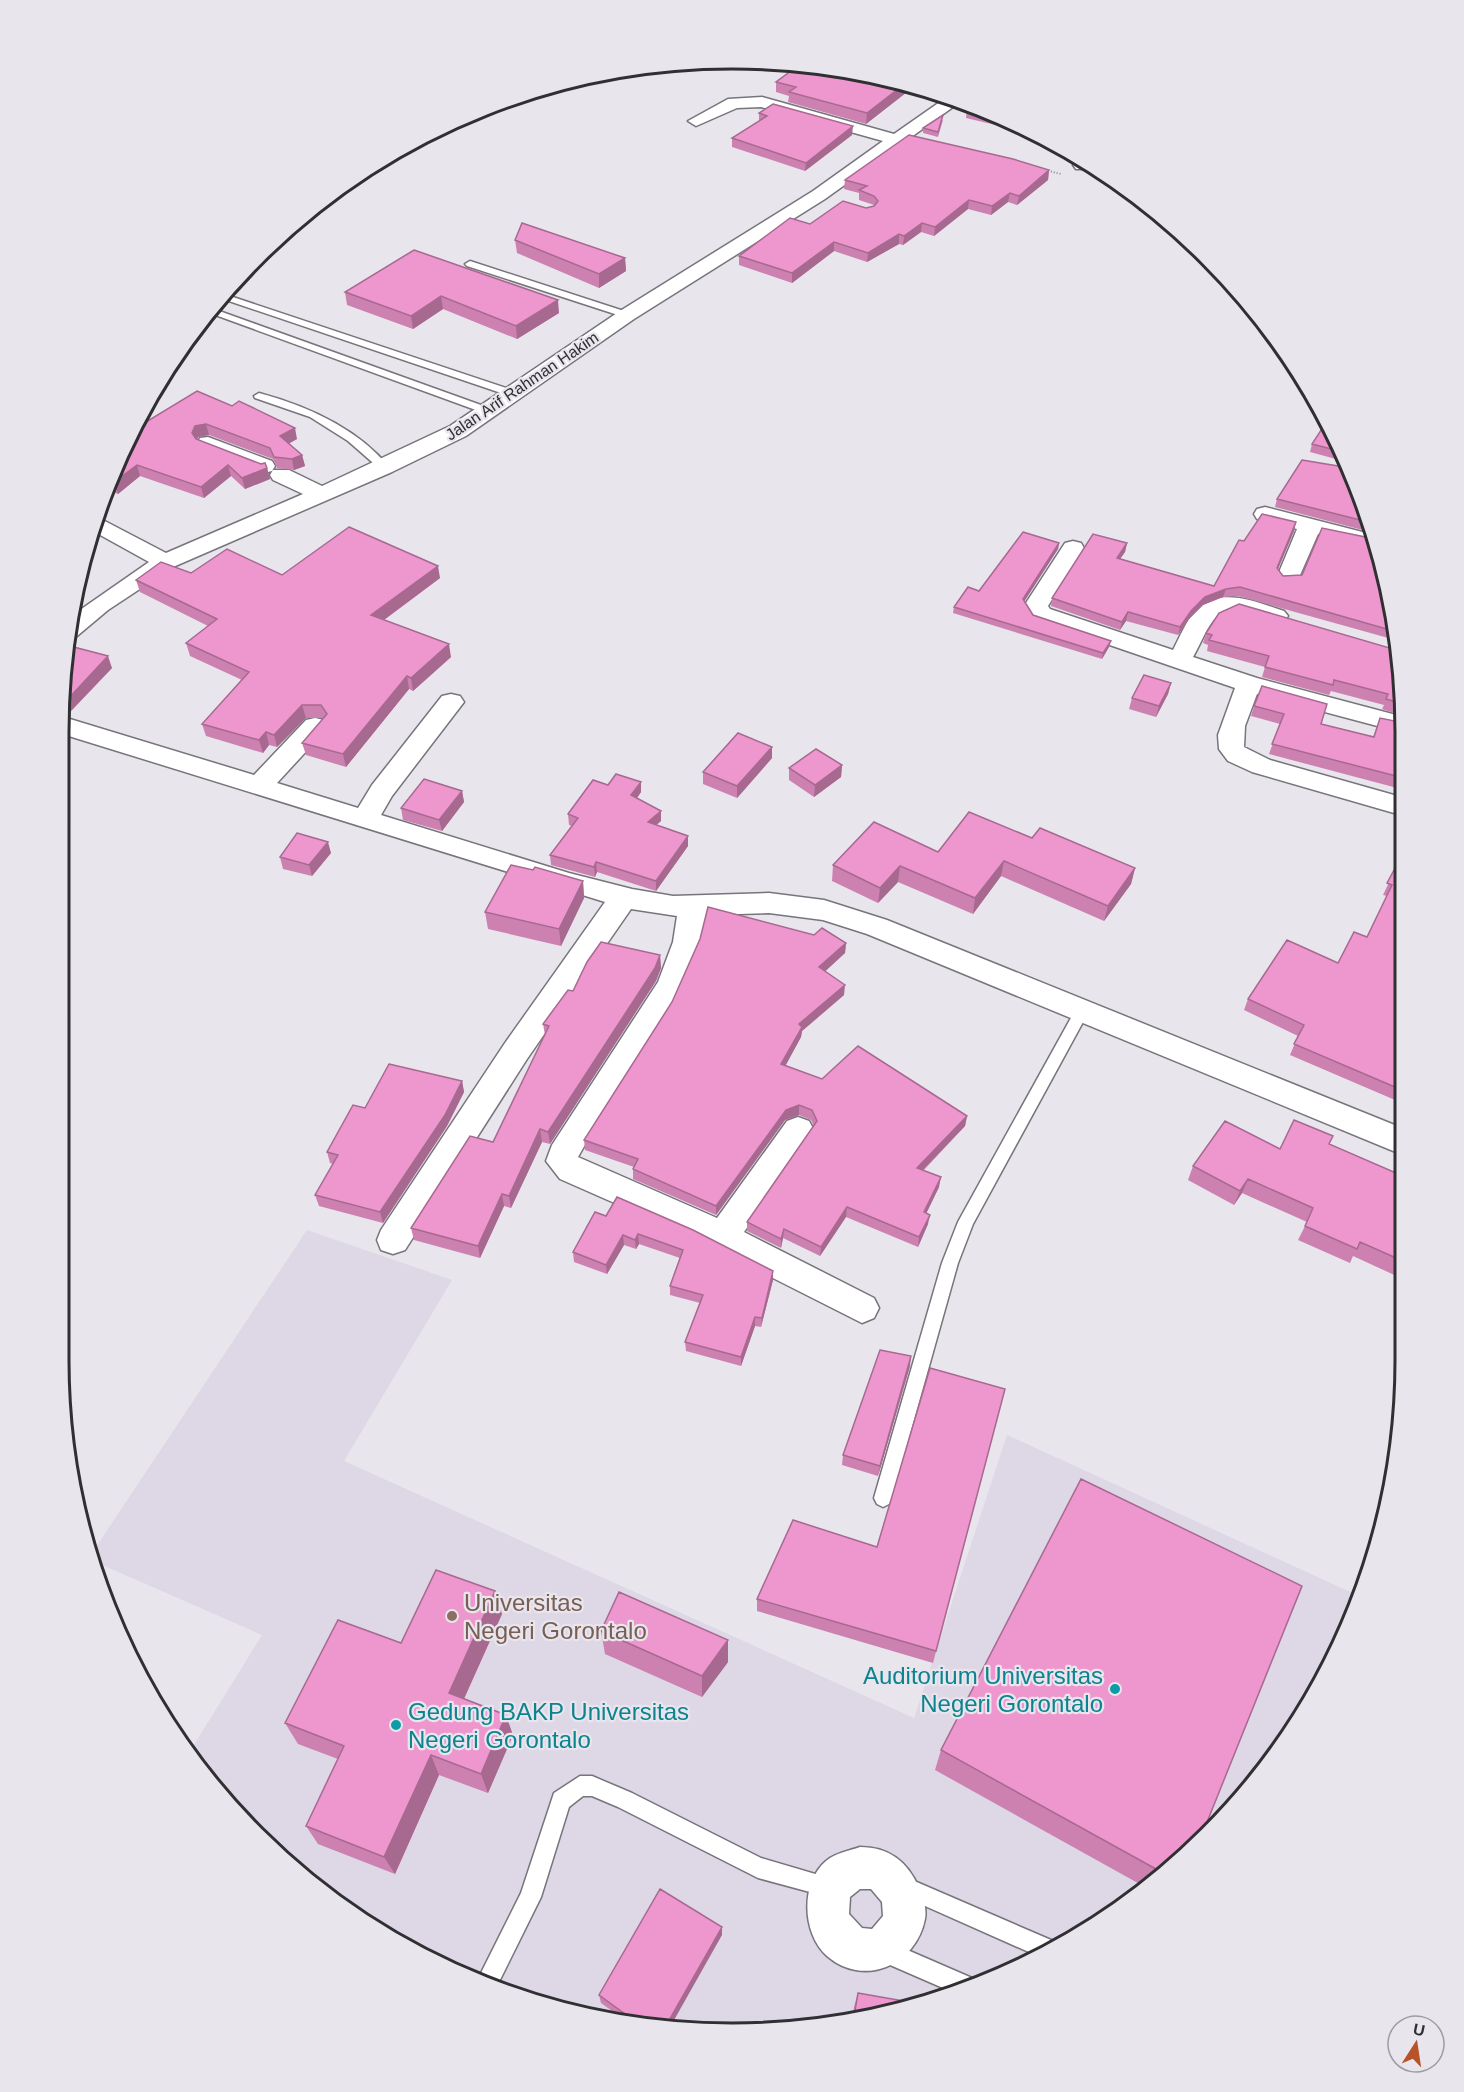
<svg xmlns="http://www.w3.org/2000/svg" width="1464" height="2092" font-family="Helvetica,sans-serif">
<rect width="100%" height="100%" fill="#e8e5ed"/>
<path fill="#ddd7e6" d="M307 1230 452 1280 344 1461 914 1718 1007 1435 1359 1596 1336 1658 1267 1770 1176 1866 1030 1964 863 2021 732 2033 644 2028 474 1982 358 1920 288 1867 189 1753 262 1635 91 1560 90 1556Z"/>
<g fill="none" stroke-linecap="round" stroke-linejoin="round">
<g stroke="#77747b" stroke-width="3">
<path id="service" d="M470 261 630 313 632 315 624 317 467 266 465 264Z
M224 294 518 392 519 394 510 396 220 298Z
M211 308 492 409 493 411 484 413 207 312Z
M259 393C307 406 357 428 389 467L380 469 348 441 310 417 255 398 254 396Z
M1082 1005 1089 1011 973 1224 958 1263 892 1498 889 1504 883 1507 877 1504 874 1498 942 1263 958 1222 1077 1007Z
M580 1776H592L632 1793 761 1858 839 1881 842 1888 839 1895 832 1898 758 1878 618 1807 592 1796H583L569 1807 541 1897 496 1988 476 1983 521 1893 554 1793Z
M905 1877 1058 1943V1945L1040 1957 898 1894 895 1887 898 1880Z
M882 1939 972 1978 974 1983 950 1991 874 1958 871 1950 874 1942Z"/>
</g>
<g stroke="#77747b" stroke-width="3">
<path id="minor" d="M762 97 894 134 947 97 960 102 825 199 634 319 466 436 392 472 173 567 108 610 77 636 68 638 70 617 149 562 93 531 97 517 166 553 303 494 273 480 270 475 273 470H289L322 486 450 426 620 311 813 191 883 141 761 107 737 108 696 126 688 121 728 99Z
M1078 158 1090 166 1088 169H1076L1073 165Z
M208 437 272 461 275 466 272 471 264 473 200 448 197 443 200 438Z
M1265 507 1374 535 1377 548 1318 534 1297 582H1281L1277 577 1297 529 1257 519 1254 514 1257 509Z
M1073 541 1081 543 1084 548 1048 606 1050 609 1173 650C1180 637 1189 614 1201 605 1225 588 1260 603 1284 611L1288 616 1284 621C1266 626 1232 602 1217 616 1207 626 1200 645 1193 657L1257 678 1400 716V732L1257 694 1245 726 1244 747 1270 760 1401 797V815L1252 772 1228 761 1219 749 1218 735 1235 688 1034 619 1024 606 1065 543Z
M451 694 460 696 464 702 392 796 381 815 569 873 632 889 673 896 769 893 824 900 887 920 1402 1128 1403 1155 867 934 823 920 769 913 706 915C691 1007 622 1077 578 1157L717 1218 787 1121 798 1117 809 1121 814 1130 809 1139 744 1232 874 1298 879 1308 874 1318 862 1323 694 1238 560 1179 546 1161 552 1145 658 982 673 942 677 916 631 909 527 1059 405 1250 393 1254 381 1250 377 1240 381 1230 505 1043 605 902 59 733 60 716 254 775 306 720 315 718 324 720 328 726 324 732 277 783 358 808 372 785 442 696Z
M860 1847C889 1847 908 1862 919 1888 923 1898 927 1908 925 1919 916 1965 864 1988 827 1956 802 1934 800 1883 826 1861 835 1853 849 1851 860 1847ZM860 1889H871L882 1902 883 1916 872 1929 862 1928 849 1914 850 1897Z"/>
</g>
<path stroke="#8e8c92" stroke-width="2" stroke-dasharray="1 2" stroke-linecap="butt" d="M1045 170 1061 174"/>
<use href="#service" fill="#fff" fill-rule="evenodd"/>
<use href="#minor" fill="#fff" fill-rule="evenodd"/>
</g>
<path fill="#cd81b1" d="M776 60 906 81 916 85 866 124 788 102 789 96 776 92V82L789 72 750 61Z
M969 105 1030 128 1042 136 966 118 967 107Z
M759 113 852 135 805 171 732 147V138L759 121Z
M943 120 938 137 923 133V128Z
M1049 170 1048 180 1017 205 1008 202 991 215 968 209 934 236 921 232 903 245 899 244 867 262 834 251 792 283 739 265V256L810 224 875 206 874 205 859 200V193L844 189 845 180Z
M515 240 625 258 626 271 599 288 517 253Z
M414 250 559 313 517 339 443 309 413 329 347 305 345 292Z
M197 391 297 439 289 443 302 455 305 466 294 470 277 468 273 459 209 435 198 437 197 439 267 468 270 479 245 489 231 476 204 498 140 476 118 494 105 489 110 475Z
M1336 434 1347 462 1310 452 1312 444Z
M1277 499 1370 516 1374 533 1275 507Z
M1294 531 1278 569 1283 576 1302 575 1375 539 1399 641 1238 596 1223 597 1203 605 1189 619 1178 635 1126 621 1120 630 1051 606 1052 598 1127 543 1125 552 1120 559 1214 586 1244 541Z
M1059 543 1058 549 1024 601 1033 615 1111 641 1109 647 1102 659 953 613 954 607 979 591Z
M191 573 440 578 384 620 451 657 413 691 409 689 346 767 306 755 302 743 324 718H306L277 747 269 745 263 753 206 736 202 724 242 680 190 656 186 643 208 626 140 592 136 580Z
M1206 633 1400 651V715L1382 709 1384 705 1331 691 1329 695 1262 677 1265 667 1207 651 1208 645 1203 643Z
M67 649 112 668 71 711 61 707Z
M1171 683 1168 694 1156 717 1129 709 1132 698Z
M1254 706 1373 737 1380 718 1400 722 1401 789 1269 754 1280 724 1251 716Z
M772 747V758L737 798 703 784V772Z
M842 765 841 777 814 797 789 780V768Z
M608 785 641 792 637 798 661 821 656 825 688 836V846L656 891 597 872 595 877 551 865 550 855 572 826 569 825 568 814Z
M462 791 464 802 442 831 403 820 401 808Z
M1032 838 1135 868 1131 884 1104 921 1001 876 973 914 898 882 878 903 832 881 833 865 938 852Z
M331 853 312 876 283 869 280 857Z
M1401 857 1402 1103 1290 1055 1298 1036 1244 1010 1248 999 1338 963 1367 937 1387 896 1383 895Z
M583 881 584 898 561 946 488 929 485 912Z
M814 935 846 943 845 953 825 971 844 995 802 1031 801 1037 785 1066 822 1079 967 1116 965 1126 923 1171 939 1187 926 1214 928 1224 918 1247 846 1217 820 1256 783 1238 781 1248 747 1231V1222L814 1126 811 1120 799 1115 785 1120 716 1215 633 1179V1169L634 1167 585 1150 584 1140Z
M660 955 661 968 656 981 550 1144 542 1142 511 1208 504 1206 480 1258 414 1240 411 1228 493 1142 545 1035 543 1024 573 991Z
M462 1081 464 1092 447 1126 383 1223 319 1206 315 1195 333 1164 330 1163 327 1152 365 1108Z
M1329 1144 1403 1176V1279L1353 1256 1350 1263 1298 1240 1307 1222 1242 1193 1234 1205 1188 1180 1193 1166 1280 1149Z
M595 1212 773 1280 761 1327 755 1326 741 1366 686 1351 685 1342 700 1303 670 1295V1286L680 1258 639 1244 636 1249 624 1245 607 1274 574 1262 573 1252Z
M910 1366 878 1476 842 1465 843 1455Z
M1005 1389 933 1663 757 1611V1599L877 1547Z
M502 1614 464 1699 513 1735 488 1793 439 1775 395 1874 318 1844 306 1826 338 1759 298 1744 285 1723 401 1643Z
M601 1631 728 1640V1662L702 1697 605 1654Z
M941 1750 1176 1866 1145 1887 935 1770Z
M722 1927V1935L644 2028 630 2024 601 2003 599 1995Z
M858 1993 863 2021 852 2022 854 2007Z"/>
<path fill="#a76990" d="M907 82 916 85 866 124 867 113Z
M853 126 852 135 805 171 806 163Z
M1049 170 1048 180 1017 205 1019 196Z
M1010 193 1008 202 991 215 992 206Z
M969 200 968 209 934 236 935 227Z
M922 223 921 232 903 245 904 236Z
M899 234V244L867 262 868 253Z
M834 242V251L792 283V273Z
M625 258 626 271 599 288V274Z
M441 296 443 309 413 329 411 316Z
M558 300 559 313 517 339 516 326Z
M206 424 209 435 198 437 195 444 192 433 195 426Z
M295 428 297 439 283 447 280 436Z
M302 455 305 466 294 470 292 459Z
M137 465 140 476 118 494 114 482Z
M228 465 231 476 204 498 201 487Z
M267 468 270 479 245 489 242 478Z
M1296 522 1294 531 1275 576 1277 568Z
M1059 543 1058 549 1022 605 1023 599Z
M1127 543 1125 552 1115 566 1117 558Z
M438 566 440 578 373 628 371 615Z
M1226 589 1223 597 1203 605 1189 619 1178 635 1180 627 1191 611 1205 597Z
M1128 612 1126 621 1120 630 1122 622Z
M1111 641 1109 647 1102 659 1103 653Z
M449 644 451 657 413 691 411 678Z
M108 656 112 668 71 711 67 700Z
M407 676 409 689 346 767 343 754Z
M1171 683 1168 694 1156 717 1159 706Z
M302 705 306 718 277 747 274 735Z
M266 732 269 745 263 753 259 740Z
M772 747V758L737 798V786Z
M842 765 841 777 814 797 815 785Z
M641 782V792L632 805 631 795Z
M462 791 464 802 442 831 439 820Z
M661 811V821L648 832V822Z
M688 836V846L656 891V881Z
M328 842 331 853 312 876 309 865Z
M1004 861 1001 876 973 914 975 898Z
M596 862 597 872 595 877 594 867Z
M900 866 898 882 878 903 880 888Z
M1135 868 1131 884 1104 921 1108 906Z
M583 881 584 898 561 946 559 929Z
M846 943 845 953 818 978 819 967Z
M660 955 661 968 656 981 550 1144 548 1132Z
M845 985 844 995 802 1031 801 1037 781 1074V1064L799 1024Z
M462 1081 464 1092 447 1126 383 1223 380 1212Z
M799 1105V1115L785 1120 716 1215V1206L786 1110Z
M967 1116 965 1126 915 1178 917 1168Z
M540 1129 542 1142 511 1208 509 1196Z
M941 1177 939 1187 922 1222 924 1212Z
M1248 1179 1242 1193 1234 1205 1240 1191Z
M502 1194 504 1206 480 1258 478 1246Z
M847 1207 846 1217 820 1256 821 1247Z
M930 1215 928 1224 918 1247 919 1237Z
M784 1229 783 1238 781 1248V1239Z
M638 1234 639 1244 636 1249 635 1240Z
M623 1235 624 1245 607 1274 606 1265Z
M773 1271V1280L761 1327 762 1318Z
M755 1317V1326L741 1366V1357Z
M911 1356 910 1366 878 1476 880 1466Z
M495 1591 502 1614 457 1714 449 1693Z
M728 1640V1662L702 1697V1676Z
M506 1715 513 1735 488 1793 481 1774Z
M431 1755 439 1775 395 1874 384 1857Z
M722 1927V1935L669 2029H664Z"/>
<path fill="#ee96ce" stroke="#a76990" stroke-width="1.5" d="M791 62 906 81 907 82 867 113 789 92 796 87 776 82 799 65Z
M773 104 853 126 806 163 732 138 767 116 759 113Z
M969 105 988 112 967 107Z
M943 115 938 132 923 128Z
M909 135 1013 159 1049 170 1019 196 1010 193 992 206 969 200 935 227 922 223 904 236 899 234 868 253 834 242 792 273 739 256 790 218 810 224 843 201 866 208 874 206 878 201 874 196 859 190 867 186 845 180Z
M522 223 625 258 599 274 515 240Z
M414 250 558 300 516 326 441 296 411 316 345 292Z
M197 391 232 406 239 401 295 428 280 436 302 455 292 459 274 457 270 448 206 424 195 426 192 433 196 439 261 464 265 463 267 468 242 478 228 465 201 487 137 465 114 482 108 480 110 475 131 431Z
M1327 421 1336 434 1343 452 1312 444Z
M1302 460 1350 468 1370 516 1372 523 1277 499Z
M1262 514 1296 522 1277 568 1283 576 1302 575 1322 528 1375 539 1397 632 1240 587 1226 589 1205 597 1191 611 1180 627 1128 612 1122 622 1052 598 1093 534 1127 543 1117 558 1214 586 1239 540 1244 541Z
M349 527 438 566 371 615 449 644 411 678 407 676 343 754 302 743 327 714 321 705H302L274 735 266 732 259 740 202 724 249 672 186 643 217 619 136 580 161 562 191 573 227 549 282 575Z
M1023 532 1059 543 1023 599 1033 615 1111 641 1103 653 954 607 968 587 979 591Z
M1239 604 1400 651V703L1386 699 1388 694 1334 680 1333 685 1265 667 1269 656 1209 640 1212 635 1206 633 1219 613Z
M70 646 108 656 67 700 62 698 67 649Z
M1144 675 1171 683 1159 706 1132 698Z
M1262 686 1327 704 1321 724 1374 737 1380 718 1400 722V777L1272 744 1284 714 1254 706Z
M738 733 772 747 737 786 703 772Z
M816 749 842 765 815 785 789 768Z
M616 774 641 782 631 795 661 811 648 822 688 836 656 881 596 862 594 867 550 855 578 818 568 814 593 780 608 785Z
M424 779 462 791 439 820 401 808Z
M969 812 1032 838 1040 828 1135 868 1108 906 1004 861 975 898 900 866 880 888 833 865 874 822 938 852Z
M297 833 328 842 309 865 280 857Z
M1401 857 1402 1090 1294 1044 1304 1025 1248 999 1287 940 1338 963 1354 932 1367 937 1392 885 1387 883Z
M511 865 533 870 535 867 583 881 559 929 485 912Z
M708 907 814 935 822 928 846 943 819 967 845 985 799 1024 802 1027 781 1064 822 1079 858 1046 967 1116 917 1168 941 1177 924 1212 930 1215 919 1237 847 1207 821 1247 784 1229 781 1239 747 1222 817 1121 812 1110 799 1105 786 1110 716 1206 633 1169 638 1159 584 1140 672 1002 700 939Z
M601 942 660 955 655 968 548 1132 540 1129 509 1196 502 1194 478 1246 411 1228 470 1136 493 1142 549 1026 543 1024 568 990 573 991 587 962Z
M389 1064 462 1081 445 1115 380 1212 315 1195 338 1155 327 1152 353 1105 365 1108Z
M1294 1120 1333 1136 1329 1144 1403 1176V1261L1360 1242 1357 1249 1305 1226 1313 1208 1248 1179 1240 1191 1193 1166 1225 1121 1280 1149Z
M617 1197 693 1230 773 1271 762 1318 755 1317 741 1357 685 1342 703 1295 670 1286 683 1250 638 1234 635 1240 623 1235 606 1265 573 1252 595 1212 606 1216Z
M880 1350 911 1356 880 1466 843 1455Z
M930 1368 1005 1389 936 1651 757 1599 793 1520 877 1547Z
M1081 1479 1302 1586 1199 1842 1176 1866 1165 1874 941 1750Z
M436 1570 495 1591 449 1693 506 1715 481 1774 431 1755 384 1857 306 1826 344 1746 285 1723 338 1620 401 1643Z
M619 1592 728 1640 702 1676 601 1631Z
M660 1889 722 1927 664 2029 643 2027 599 1995Z
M858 1993 915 2003 863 2021 853 2022Z"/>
<circle fill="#8d6e63" stroke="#e8e5ed" stroke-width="2" cx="452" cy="1616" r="6"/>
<g fill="#0f9aa8" stroke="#e8e5ed" stroke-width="2">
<circle cx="1115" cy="1689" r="6"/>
<circle cx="396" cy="1725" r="6"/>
</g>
<g text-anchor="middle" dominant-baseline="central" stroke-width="4.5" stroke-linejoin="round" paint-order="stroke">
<g font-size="16" fill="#302f32" stroke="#e8e5ed">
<text transform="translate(522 386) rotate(-34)">Jalan Arif Rahman Hakim</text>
</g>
<g font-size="24" fill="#785e54" stroke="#e8e5ed" text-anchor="start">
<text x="464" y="1602">Universitas<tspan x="464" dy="28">Negeri Gorontalo</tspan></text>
</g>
<g font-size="24" fill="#0d838f" stroke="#e8e5ed" text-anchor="end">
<text x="1103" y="1675">Auditorium Universitas<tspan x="1103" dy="28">Negeri Gorontalo</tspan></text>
<text x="408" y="1711" text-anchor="start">Gedung BAKP Universitas<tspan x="408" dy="28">Negeri Gorontalo</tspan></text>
</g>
</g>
<path d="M0 0H1464V2092H0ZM732 69H732A663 663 0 0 1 1395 732V1360A663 663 0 0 1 732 2023H732A663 663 0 0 1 69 1360V732A663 663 0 0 1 732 69Z" fill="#e8e5ed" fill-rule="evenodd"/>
<path fill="none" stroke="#302f32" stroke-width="3" d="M732 69H732A663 663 0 0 1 1395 732V1360A663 663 0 0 1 732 2023H732A663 663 0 0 1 69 1360V732A663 663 0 0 1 732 69Z"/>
<g transform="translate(1416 2044) rotate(12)"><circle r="28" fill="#e8e5ed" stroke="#9e9ca2" stroke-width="1.5"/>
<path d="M0-4.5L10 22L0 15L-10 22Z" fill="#b85228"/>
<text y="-9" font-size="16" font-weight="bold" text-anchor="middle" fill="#302f32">U</text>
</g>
</svg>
